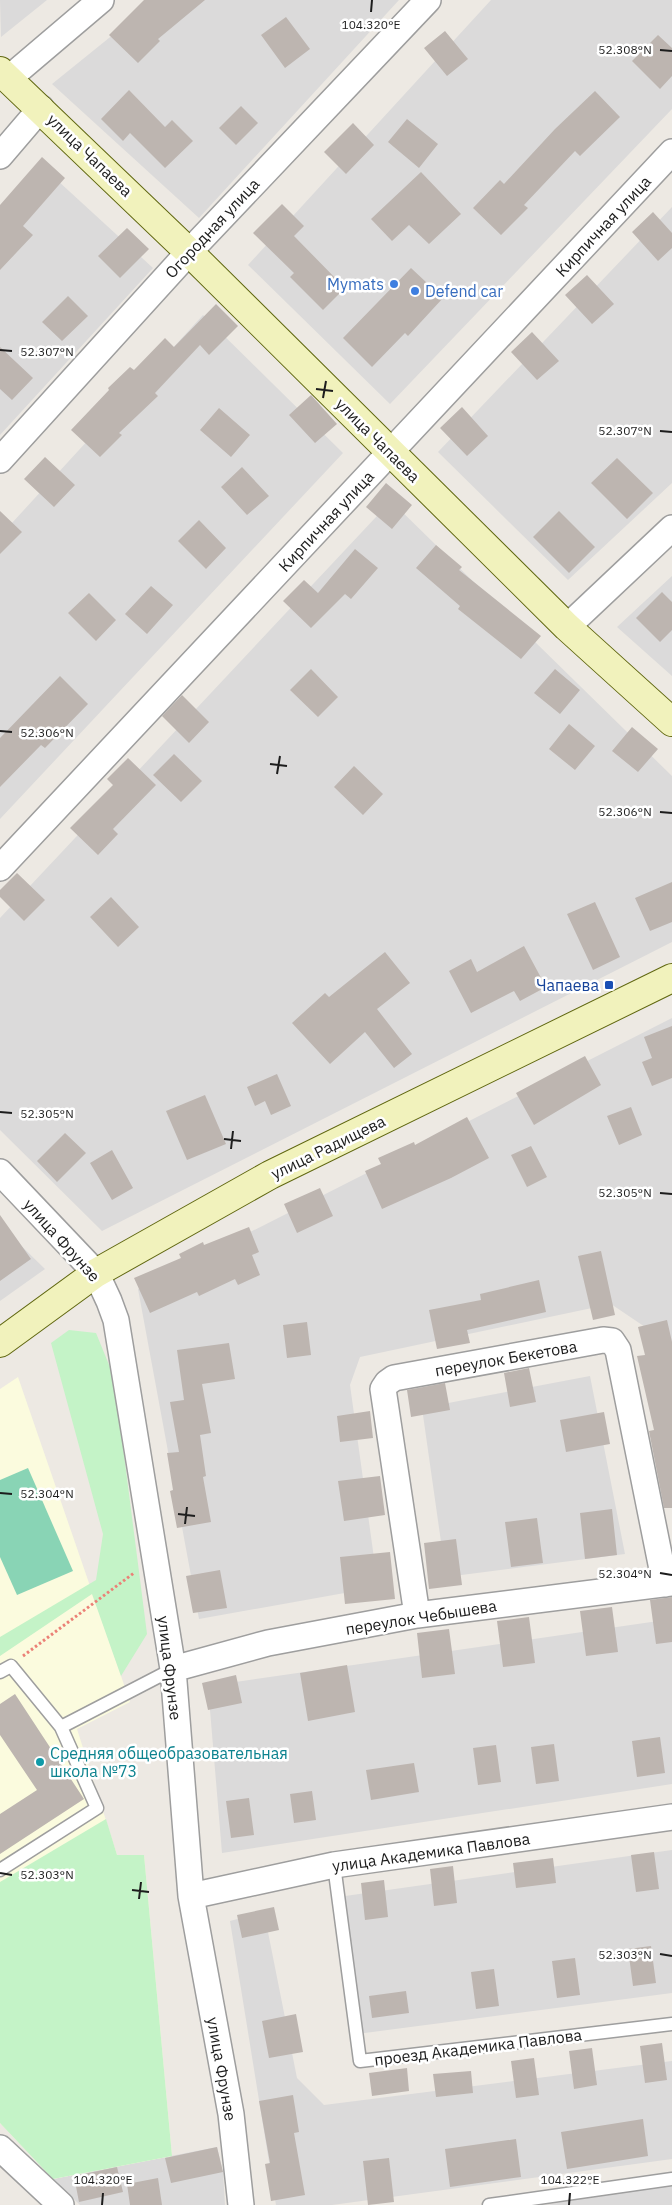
<svg xmlns="http://www.w3.org/2000/svg" width="672" height="2205" font-family="'IBM Plex Sans',sans-serif">
<rect width="100%" height="100%" fill="#ede9e3"/>
<path fill="#dbdada" d="M0 0H47L1 37Z
M156 0H399L199 218 52 84Z
M491 0H672V109L390 404 248 265Z
M45 169 153 268 0 435V219Z
M672 207V483L568 580 438 452Z
M203 315 343 453 0 819V536Z
M391 501 672 776V942L102 1231 0 1130V918Z
M672 576V676L617 627Z
M672 1018V1440L651 1331 611 1304 360 1357 350 1385 378 1587 199 1619 138 1289Z
M0 1225 45 1269 0 1301Z
M590 1376 625 1554 446 1577 422 1408Z
M672 1619V1784L222 1853 208 1686Z
M672 1850V1993L357 2034 331 1898Z
M264 1912 297 2078 324 2105 672 2061V2159L332 2205H276L230 1921Z
M217 2147 223 2172 225 2205H80L53 2179Z
M672 2184V2205H545Z"/>
<path fill="#fbfbde" d="M18 1377 130 1702 77 1729 117 1855H144L172 2156 53 2179 0 2123V1389Z"/>
<path fill="#c4f3c7" d="M69 1330 96 1333 114 1377 147 1634 121 1676 92 1594 0 1656V1637L96 1580 103 1534 51 1343Z
M106 1819 117 1855H144L172 2156 53 2179 0 2123V1882Z"/>
<path fill="#89d4b5" d="M28 1468 73 1571 17 1595 0 1557V1480Z"/>
<path fill="#bdb5b0" d="M144 0H205L158 39 160 41 138 63 109 35Z
M286 17 310 49 285 68 261 35Z
M445 31 468 59 447 76 424 48Z
M658 35 672 48V76L660 89 632 61Z
M129 90 165 127 172 120 193 141 165 168 130 133 123 141 101 119Z
M595 91 620 117 580 156 575 151 524 205 528 208 501 235 473 208 500 180 504 184 555 129Z
M241 106 258 123 236 145 219 128Z
M407 119 438 144 419 168 388 142Z
M353 123 374 145 346 174 324 152Z
M42 157 65 178 23 226 33 235 0 270V205Z
M421 172 461 214 429 244 409 225 392 241 371 219Z
M282 204 304 226 294 236 345 288 323 310 290 277 294 273 253 233Z
M653 212 672 233V248L658 261 632 232Z
M127 228 149 249 120 278 98 256Z
M411 268 443 298 408 336 405 333 372 367 343 338Z
M587 275 614 304 592 324 565 295Z
M68 296 88 316 62 341 42 322Z
M216 304 238 326 209 355 200 345 155 393 158 396 119 433 122 435 100 457 71 430 109 390 108 388 130 367 134 370 165 338 174 347Z
M532 332 559 361 537 380 511 352Z
M0 347 33 378 12 400 0 389Z
M311 395 337 424 315 443 289 415Z
M462 407 488 436 467 456 440 428Z
M219 408 250 435 231 457 200 430Z
M45 457 75 485 54 507 24 479Z
M617 458 653 493 627 519 591 483Z
M242 467 269 496 247 515 221 487Z
M386 483 412 505 392 529 366 507Z
M0 511 22 532 0 554Z
M559 511 595 547 569 573 533 537Z
M199 520 226 548 206 569 178 541Z
M436 545 462 567 459 570 541 636 521 659 458 609 460 606 416 568Z
M355 549 378 568 351 599 345 594 311 628 283 601 304 580 318 593Z
M151 586 173 605 147 634 125 614Z
M662 592 672 602V630L660 642 636 618Z
M89 593 116 620 96 641 68 613Z
M311 669 338 697 318 717 290 690Z
M555 669 580 690 560 714 534 693Z
M60 676 88 704 45 748 41 745 0 787V738Z
M182 695 209 722 189 743 162 716Z
M569 724 595 746 575 770 549 749Z
M632 727 658 749 638 772 612 751Z
M174 754 202 781 181 802 153 775Z
M128 758 156 785 113 829 118 834 98 855 70 828 113 785 107 779Z
M354 766 383 794 363 815 334 787Z
M17 873 45 900 24 921 0 897V890Z
M672 882V922L650 931 635 898Z
M111 897 139 927 118 947 90 917Z
M595 902 620 957 593 970 567 914Z
M524 946 546 987 520 1001 514 991 471 1013 449 971 471 959 477 972Z
M385 952 410 983 377 1009 412 1054 394 1068 365 1032 330 1064 292 1023 325 993 329 997Z
M672 1026V1078L652 1086 642 1062 652 1058 644 1037Z
M585 1056 601 1085 534 1125 516 1093Z
M277 1074 291 1106 271 1115 265 1101 255 1106 247 1087Z
M205 1095 226 1144 187 1160 166 1111Z
M631 1107 642 1135 619 1145 607 1116Z
M467 1117 489 1158 451 1178 382 1209 365 1171 381 1164 378 1158 414 1142 415 1145Z
M65 1133 86 1153 57 1182 37 1161Z
M531 1146 547 1177 527 1187 511 1155Z
M112 1150 133 1188 112 1200 90 1163Z
M320 1188 333 1216 297 1233 284 1204Z
M0 1215 31 1259 0 1281Z
M249 1227 259 1252 252 1255 260 1275 238 1285 235 1279 199 1296 197 1292 150 1313 134 1278 181 1258 179 1254 203 1242 204 1245Z
M601 1251 615 1315 593 1320 578 1256Z
M539 1280 546 1312 467 1330 470 1343 437 1349 429 1310 481 1300 480 1294Z
M667 1320 672 1342V1508H664L649 1431 654 1430 637 1356 645 1355 638 1327Z
M307 1322 311 1355 287 1358 283 1325Z
M229 1343 235 1379 202 1384 211 1433 200 1435 206 1476 203 1477 211 1522 177 1528 170 1491 173 1490 167 1453 179 1452 170 1402 184 1400 177 1350Z
M529 1368 536 1402 510 1407 504 1373Z
M445 1383 450 1410 411 1417 407 1390Z
M370 1411 373 1438 340 1442 337 1416Z
M604 1412 610 1444 566 1452 560 1420Z
M380 1476 385 1515 344 1521 338 1481Z
M612 1509 617 1555 585 1559 580 1513Z
M537 1518 543 1563 511 1567 505 1522Z
M456 1539 462 1585 429 1589 424 1543Z
M390 1552 395 1599 345 1604 340 1557Z
M220 1570 227 1608 193 1613 186 1576Z
M672 1597V1642L656 1644 650 1600Z
M612 1607 618 1652 586 1656 580 1611Z
M529 1617 535 1663 503 1667 497 1621Z
M449 1629 455 1674 422 1678 417 1633Z
M347 1665 355 1712 308 1721 300 1673Z
M236 1675 242 1703 208 1710 202 1683Z
M15 1694 84 1799 0 1854V1814L37 1790 0 1735V1704Z
M660 1737 665 1773 637 1777 632 1741Z
M554 1744 559 1781 536 1784 531 1747Z
M496 1745 501 1782 478 1785 473 1748Z
M414 1763 419 1792 371 1800 366 1770Z
M312 1791 316 1820 294 1823 290 1794Z
M249 1798 254 1835 231 1838 226 1801Z
M654 1852 659 1889 636 1892 631 1855Z
M553 1858 556 1883 516 1888 513 1863Z
M453 1866 457 1903 434 1906 430 1869Z
M384 1880 388 1917 365 1920 361 1883Z
M274 1907 279 1930 242 1938 237 1915Z
M651 1946 656 1983 633 1986 628 1949Z
M575 1958 580 1995 557 1998 552 1961Z
M494 1969 499 2006 476 2009 471 1972Z
M406 1991 409 2013 372 2018 369 1996Z
M296 2014 303 2052 269 2058 262 2021Z
M662 2043 667 2080 645 2083 640 2046Z
M592 2048 597 2085 574 2089 569 2051Z
M534 2058 539 2095 516 2098 511 2061Z
M407 2068 409 2091 372 2096 369 2073Z
M471 2071 473 2093 436 2097 433 2074Z
M293 2095 299 2132 294 2133 305 2195 271 2201 265 2164 270 2163 259 2101Z
M643 2119 648 2156 567 2169 561 2132Z
M516 2139 521 2177 450 2187 445 2149Z
M217 2147 223 2172 171 2183 165 2158Z
M389 2158 394 2202 368 2205 363 2161Z
M117 2167 123 2192 79 2202 74 2176Z
M158 2178 162 2205H130L127 2184Z"/>
<g fill="none" stroke-linecap="round" stroke-linejoin="round">
<g stroke="#9e9e9e" stroke-width="15">
<path id="service" d="M0 1672 11 1666 61 1727 97 1808 0 1870
M61 1727 173 1669
M334 1865 360 2061 672 2024
M489 2205 672 2179"/>
</g>
<g stroke="#9e9e9e" stroke-width="28">
<path id="minor" d="M8 79 101 0
M0 156 41 108
M0 460 189 252 428 0
M567 627 672 528
M0 868 672 152
M0 1172 96 1273 109 1301 116 1320 173 1669 191 1896 231 2114 241 2205
M417 1615 383 1389 387 1383 394 1378 603 1340 612 1341 618 1350 665 1584
M173 1669 268 1643 417 1615 672 1583
M191 1896 334 1865 672 1817
M0 2148 61 2205"/>
</g>
<g stroke="#606710" stroke-width="30">
<path id="secondary" d="M0 71 189 252 567 627 672 722
M0 1343 96 1273 270 1175 672 978"/>
</g>
<path stroke="#eb8076" stroke-width="3" stroke-dasharray="2.5 2.5" stroke-linecap="butt" d="M23 1656 134 1573"/>
<use href="#service" stroke="#fff" stroke-width="12"/>
<use href="#minor" stroke="#fff" stroke-width="25"/>
<use href="#secondary" stroke="#f1f2bc" stroke-width="28"/>
</g>
<path fill="none" stroke="#1d1d1d" stroke-width="2" d="M371 12 372 0M660 50 672 51M0 350 12 351M316 389 333 391M323 398 326 381M660 431 672 432M0 731 12 732M270 764 287 766M277 774 280 756M660 812 672 813M0 1112 12 1113M224 1139 241 1141M231 1149 233 1131M660 1193 672 1194M0 1493 12 1494M178 1514 195 1516M185 1524 187 1507M660 1573 672 1575M0 1873 12 1875M132 1890 149 1892M139 1899 141 1882M660 1954 672 1956M102 2205 103 2193M569 2205 570 2193"/>
<g fill="#3f7fe0" stroke="#fff" stroke-width="2">
<circle cx="394" cy="284" r="5"/>
<circle cx="415" cy="291" r="5"/>
</g>
<rect fill="#1a4fb4" stroke="#fff" stroke-width="2" x="604" y="980" width="10" height="10" rx="2.5"/>
<circle fill="#0f9aa8" stroke="#fff" stroke-width="2" cx="40" cy="1762" r="5"/>
<g text-anchor="middle" dominant-baseline="central" stroke-width="5" stroke-linejoin="round" paint-order="stroke">
<g font-size="16" fill="#1d1d1d" stroke="#fff">
<text transform="translate(90 155) rotate(44)">улица Чапаева</text>
<text transform="translate(603 226) rotate(-47)">Кирпичная улица</text>
<text transform="translate(212 228) rotate(-47)">Огородная улица</text>
<text transform="translate(378 440) rotate(45)">улица Чапаева</text>
<text transform="translate(326 521) rotate(-47)">Кирпичная улица</text>
<text transform="translate(328 1147) rotate(-26)">улица Радищева</text>
<text transform="translate(62 1240) rotate(48)">улица Фрунзе</text>
<text transform="translate(506 1358) rotate(-10)">переулок Бекетова</text>
<text transform="translate(421 1617) rotate(-9)">переулок Чебышева</text>
<text transform="translate(170 1668) rotate(83)">улица Фрунзе</text>
<text transform="translate(431 1852) rotate(-8)">улица Академика Павлова</text>
<text transform="translate(478 2047) rotate(-7)">проезд Академика Павлова</text>
<text transform="translate(222 2069) rotate(80)">улица Фрунзе</text>
</g>
<g font-size="16" fill="#366cbe" stroke="#fff" text-anchor="end">
<text x="384" y="284">Mymats</text>
<text x="425" y="291" text-anchor="start">Defend car</text>
</g>
<g font-size="16" fill="#164399" stroke="#fff" text-anchor="end">
<text x="599" y="985">Чапаева</text>
</g>
<g font-size="16" fill="#0d838f" stroke="#fff" text-anchor="start">
<text x="50" y="1753">Средняя общеобразовательная<tspan x="50" dy="18">школа №73</tspan></text>
</g>
</g>
<g font-size="12" text-anchor="middle" fill="#1d1d1d" stroke="#fff" stroke-width="5" stroke-linejoin="round" paint-order="stroke">
<text x="371" y="29">104.320°E</text>
<text x="625" y="54">52.308°N</text>
<text x="47" y="356">52.307°N</text>
<text x="625" y="435">52.307°N</text>
<text x="47" y="737">52.306°N</text>
<text x="625" y="816">52.306°N</text>
<text x="47" y="1118">52.305°N</text>
<text x="625" y="1197">52.305°N</text>
<text x="47" y="1498">52.304°N</text>
<text x="625" y="1578">52.304°N</text>
<text x="47" y="1879">52.303°N</text>
<text x="625" y="1959">52.303°N</text>
<text x="103" y="2184">104.320°E</text>
<text x="570" y="2184">104.322°E</text>
</g>
</svg>
